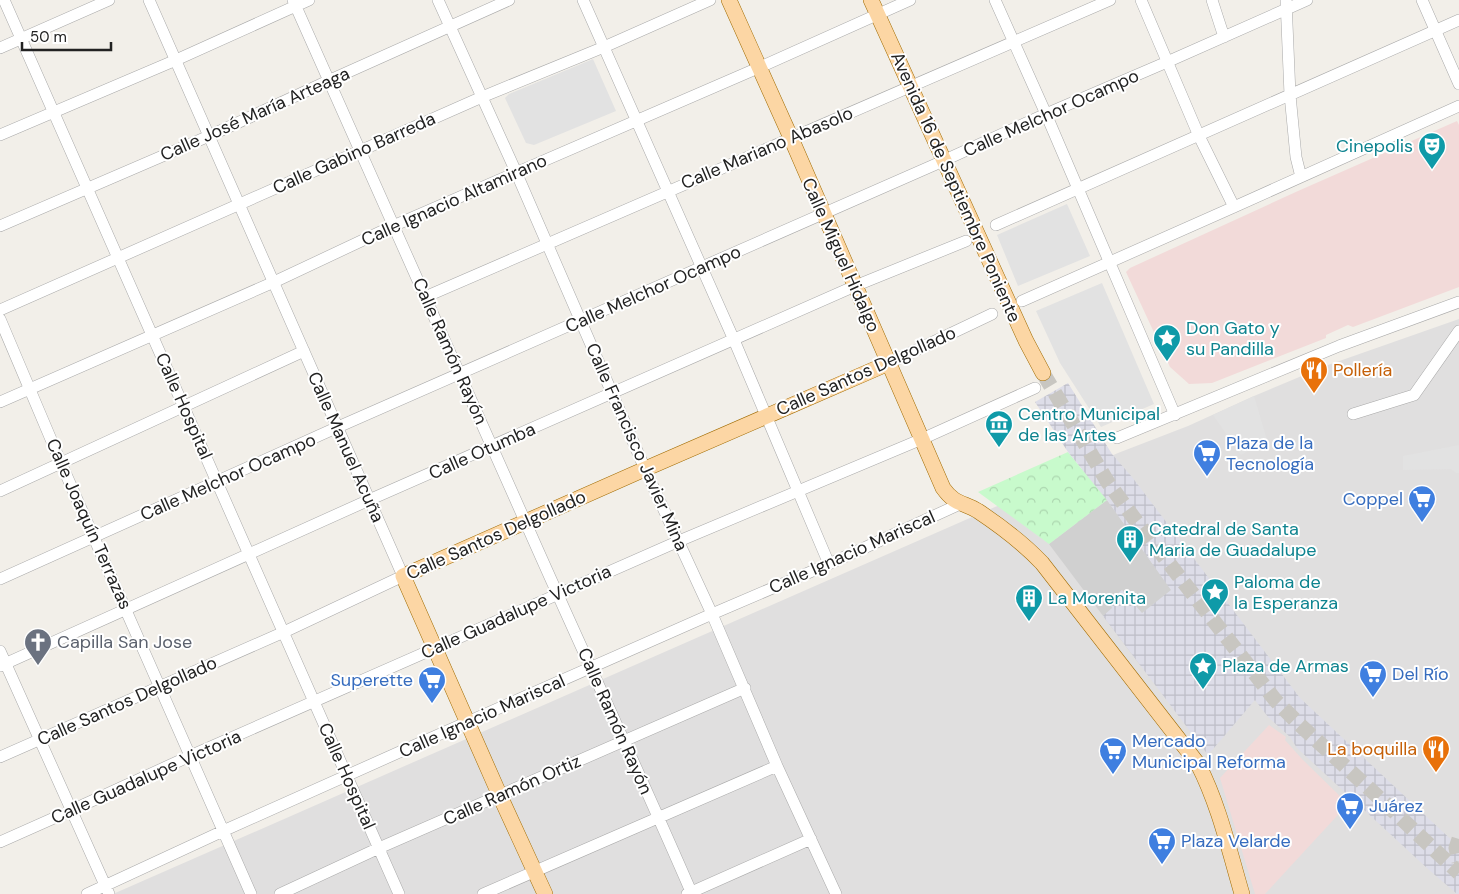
<svg xmlns="http://www.w3.org/2000/svg" width="1459" height="894" font-family="'DM Sans',sans-serif">
<defs>
<pattern id="park-crowns" width="20" height="18" patternUnits="userSpaceOnUse" patternTransform="scale(1.25)"><rect width="20" height="18" fill="#c8facc"/><path d="M2 6a3 3 0 1 1 6 0M12 15a3 3 0 1 1 6 0" fill="none" stroke="#acd6af"/></pattern>
<pattern id="plaza-grid" width="8" height="8" patternUnits="userSpaceOnUse" patternTransform="scale(1.25)"><rect width="8" height="8" fill="#dddde8"/><path d="M0 4h8M4 0v8" fill="none" stroke="#bdbdc7"/></pattern>
</defs>
<rect width="100%" height="100%" fill="#f2efe9"/>
<path fill="#e0dfdf" d="M1459 319V894H113L1118 453 1188 426 1254 396 1328 365Z"/>
<path fill="#f2dad9" d="M1457 121 1459 125V287L1353 327 1348 325 1326 335V338L1212 383 1189 384 1170 367 1126 272 1130 268 1298 191Z
M1269 725 1286 737 1285 740 1302 759 1348 804 1265 894H1255L1220 778Z"/>
<path fill="#d0d0d0" d="M1107 500 1193 620 1140 665 1049 544Z"/>
<path fill="url(#park-crowns)" d="M1068 452 1107 500 1049 544 978 492Z"/>
<path fill="#e2e2e2" d="M593 59 616 111 534 145 526 143 505 98 509 94Z
M1067 204 1090 256 1018 286 997 235Z
M1102 283 1154 404 1101 427 1060 363 1036 311Z
M1254 396 1267 440 1241 455 1213 415Z
M1459 445V473H1456L1451 469 1403 470V456Z"/>
<path fill="url(#plaza-grid)" d="M1068 383 1112 454 1132 477 1300 698 1459 847V894H1457L1428 869 1297 748 1290 737 1268 717 1255 700 1208 755 1103 616 1112 608 1109 601 1122 590 1142 613 1171 590 1107 500 1068 452 1035 402Z"/>
<g fill="none" stroke-linecap="round" stroke-linejoin="round">
<path stroke="#c8c6c1" stroke-width="15" stroke-dasharray="15 8" stroke-linecap="butt" d="M1043 373 1107 481 1136 521 1276 701 1300 725 1387 805 1459 873
M1459 839 1456 848 1459 862"/>
<g stroke="#a9a9a9" stroke-width="12">
<path id="minor" d="M4 0 399 894
M293 0C369 174 449 347 525 521 580 646 638 769 692 894
M438 0 516 172 645 469 712 614 777 766 836 894
M583 0 734 340 829 564
M995 0 1046 114 1175 415
M1141 0 1199 136 1234 207
M1212 0 1224 37
M1286 0 1290 95 1296 157 1301 177
M1422 0 1459 84
M0 48 109 0
M0 135 176 60 309 0
M996 225 1459 20
M0 226 209 136 328 81 509 0
M425 297 1110 0
M1022 301 1234 207 1459 106
M0 310 482 97 604 47 710 0
M0 319 61 463 251 894
M889 363 992 314
M0 402 274 282 393 226 758 68 910 0
M1353 414 1414 395 1459 331
M1117 438 1339 346 1459 302
M0 491 304 351
M0 579 338 427 934 165 1046 114 1167 62 1307 0
M0 651 109 894
M0 666 369 500 855 286 966 241
M0 757 284 632 403 576 149 0
M0 842 72 810 190 756 679 541 922 439 1035 388
M87 894 223 831 404 750 712 614 829 564 960 504
M280 894 379 848 745 688
M483 894 777 766
M687 894 811 839"/>
</g>
<g stroke="#a06b00" stroke-width="16">
<path id="major" d="M729 0 791 138 943 488C955 505 963 502 978 511 999 525 1025 545 1042 563L1198 764C1219 805 1229 850 1242 894
M871 0 1026 341 1043 373
M545 894 500 796 403 576 645 469 889 363"/>
</g>
<use href="#minor" stroke="#fff" stroke-width="11"/>
<use href="#major" stroke="#fcd6a4" stroke-width="15"/>
</g>
<defs>
<g id="theatre-pin" transform="scale(1.4375)"><path d="M0 17L-7.5 6A9.5 9.5 0 1 1 7.5 6Z" fill="#0f9aa8" stroke="#fff"/><path d="M-5-5.5Q0-4 5-5.5V0Q5 5 0 6Q-5 5-5 0ZM-3.3-2.5H-1v1.5H-3.3ZM1-2.5H3.3v1.5H1ZM-2.8 1Q0 5.5 2.8 1Z" fill="#fff"/></g>
<g id="sight-pin" transform="scale(1.4375)"><path d="M0 17L-7.5 6A9.5 9.5 0 1 1 7.5 6Z" fill="#0f9aa8" stroke="#fff"/><path d="M0-6L1.8-2.2L6-1.7L2.9 1.2L3.7 5.4L0 3.3L-3.7 5.4L-2.9 1.2L-6-1.7L-1.8-2.2Z" fill="#fff"/></g>
<g id="restaurant-pin" transform="scale(1.4375)"><path d="M0 17L-7.5 6A9.5 9.5 0 1 1 7.5 6Z" fill="#e8710a" stroke="#fff"/><path d="M-5-6h1v4h1v-4h1v4h1v-4h1v5L-1.5 .5V6h-2V.5L-5-1ZM5-6V6H3V1.5H1.5Q1.5-4 5-6Z" fill="#fff"/></g>
<g id="museum-pin" transform="scale(1.4375)"><path d="M0 17L-7.5 6A9.5 9.5 0 1 1 7.5 6Z" fill="#0f9aa8" stroke="#fff"/><path d="M0-6L6-3V-2H-6V-3ZM-5-1h2V3h-2ZM-1-1h2V3h-2ZM3-1h2V3H3ZM-6 4H6V6H-6Z" fill="#fff"/></g>
<g id="supermarket-pin" transform="scale(1.4375)"><path d="M0 17L-7.5 6A9.5 9.5 0 1 1 7.5 6Z" fill="#3f7fe0" stroke="#fff"/><path d="M-6-5.5h2.5l.6 2H6L4.5 2H-2.5L-4.4-4H-6ZM-1.5 3.2a1.3 1.3 0 1 0 .1 0ZM3 3.2a1.3 1.3 0 1 0 .1 0Z" fill="#fff"/></g>
<g id="building-pin" transform="scale(1.4375)"><path d="M0 17L-7.5 6A9.5 9.5 0 1 1 7.5 6Z" fill="#0f9aa8" stroke="#fff"/><path d="M-4-6H4V6H1V3H-1V6H-4ZM-2.5-4.3h1.7v1.8h-1.7ZM.8-4.3h1.7v1.8H.8ZM-2.5-1h1.7V.8h-1.7ZM.8-1h1.7V.8H.8Z" fill="#fff"/></g>
<g id="church-pin" transform="scale(1.4375)"><path d="M0 17L-7.5 6A9.5 9.5 0 1 1 7.5 6Z" fill="#6b7280" stroke="#fff"/><path d="M-1.2-6h2.4v3.5h3.3v2.4h-3.3V6h-2.4V-.1h-3.3v-2.4h3.3Z" fill="#fff"/></g>
</defs>
<g fill-rule="evenodd">
<use href="#theatre-pin" x="1432" y="146"/>
<use href="#sight-pin" x="1167" y="338"/>
<use href="#restaurant-pin" x="1314" y="370"/>
<use href="#museum-pin" x="999" y="424"/>
<use href="#supermarket-pin" x="1207" y="453"/>
<use href="#supermarket-pin" x="1422" y="499"/>
<use href="#building-pin" x="1130" y="539"/>
<use href="#sight-pin" x="1215" y="592"/>
<use href="#building-pin" x="1029" y="598"/>
<use href="#church-pin" x="38" y="642"/>
<use href="#sight-pin" x="1203" y="666"/>
<use href="#supermarket-pin" x="1373" y="674"/>
<use href="#supermarket-pin" x="432" y="680"/>
<use href="#restaurant-pin" x="1436" y="749"/>
<use href="#supermarket-pin" x="1113" y="751"/>
<use href="#supermarket-pin" x="1350" y="806"/>
<use href="#supermarket-pin" x="1162" y="841"/>
</g>
<g text-anchor="middle" dominant-baseline="central" stroke-width="4" stroke-linejoin="round" paint-order="stroke">
<g font-size="18" fill="#222" stroke="#fff">
<text transform="translate(1051 113) rotate(-24)">Calle Melchor Ocampo</text>
<text transform="translate(255 114) rotate(-24)">Calle José María Arteaga</text>
<text transform="translate(767 148) rotate(-23)">Calle Mariano Abasolo</text>
<text transform="translate(354 153) rotate(-24)">Calle Gabino Barreda</text>
<text transform="translate(956 187) rotate(66)">Avenida 16 de Septiembre Poniente</text>
<text transform="translate(454 200) rotate(-24)">Calle Ignacio Altamirano</text>
<text transform="translate(841 255) rotate(66)">Calle Miguel Hidalgo</text>
<text transform="translate(653 289) rotate(-24)">Calle Melchor Ocampo</text>
<text transform="translate(450 351) rotate(66)">Calle Ramón Rayón</text>
<text transform="translate(866 371) rotate(-24)">Calle Santos Delgollado</text>
<text transform="translate(184 406) rotate(66)">Calle Hospital</text>
<text transform="translate(346 447) rotate(66)">Calle Manuel Acuña</text>
<text transform="translate(637 447) rotate(66)">Calle Francisco Javier Mina</text>
<text transform="translate(482 451) rotate(-24)">Calle Otumba</text>
<text transform="translate(228 477) rotate(-24)">Calle Melchor Ocampo</text>
<text transform="translate(89 524) rotate(66)">Calle Joaquín Terrazas</text>
<text transform="translate(496 535) rotate(-24)">Calle Santos Delgollado</text>
<text transform="translate(852 552) rotate(-24)">Calle Ignacio Mariscal</text>
<text transform="translate(516 612) rotate(-24)">Calle Guadalupe Victoria</text>
<text transform="translate(127 701) rotate(-24)">Calle Santos Delgollado</text>
<text transform="translate(482 716) rotate(-24)">Calle Ignacio Mariscal</text>
<text transform="translate(615 721) rotate(66)">Calle Ramón Rayón</text>
<text transform="translate(347 776) rotate(66)">Calle Hospital</text>
<text transform="translate(146 777) rotate(-24)">Calle Guadalupe Victoria</text>
<text transform="translate(512 790) rotate(-24)">Calle Ramón Ortiz</text>
</g>
<g font-size="18" fill="#0d838f" stroke="#fff" text-anchor="start">
<text x="1413" y="146" text-anchor="end">Cinepolis</text>
<text x="1186" y="328">Don Gato y<tspan x="1186" dy="21">su Pandilla</tspan></text>
<text x="1018" y="414">Centro Municipal<tspan x="1018" dy="21">de las Artes</tspan></text>
<text x="1149" y="529">Catedral de Santa<tspan x="1149" dy="21">Maria de Guadalupe</tspan></text>
<text x="1234" y="582">Paloma de<tspan x="1234" dy="21">la Esperanza</tspan></text>
<text x="1048" y="598">La Morenita</text>
<text x="1222" y="666">Plaza de Armas</text>
</g>
<g font-size="18" fill="#c56008" stroke="#fff" text-anchor="start">
<text x="1333" y="370">Pollería</text>
<text x="1417" y="749" text-anchor="end">La boquilla</text>
</g>
<g font-size="18" fill="#366cbe" stroke="#fff" text-anchor="start">
<text x="1226" y="443">Plaza de la<tspan x="1226" dy="21">Tecnología</tspan></text>
<text x="1403" y="499" text-anchor="end">Coppel</text>
<text x="1392" y="674">Del Río</text>
<text x="413" y="680" text-anchor="end">Superette</text>
<text x="1132" y="741">Mercado<tspan x="1132" dy="21">Municipal Reforma</tspan></text>
<text x="1369" y="806">Juárez</text>
<text x="1181" y="841">Plaza Velarde</text>
</g>
<g font-size="18" fill="#5b616d" stroke="#fff" text-anchor="start">
<text x="57" y="642">Capilla San Jose</text>
</g>
</g>
<path d="M22 42v8h89v-8" fill="none" stroke="#222222" stroke-width="2.5"/>
<text x="30" y="42" font-size="15" fill="#222222" stroke="#ffffff" stroke-width="4" paint-order="stroke">50 m</text>
</svg>
